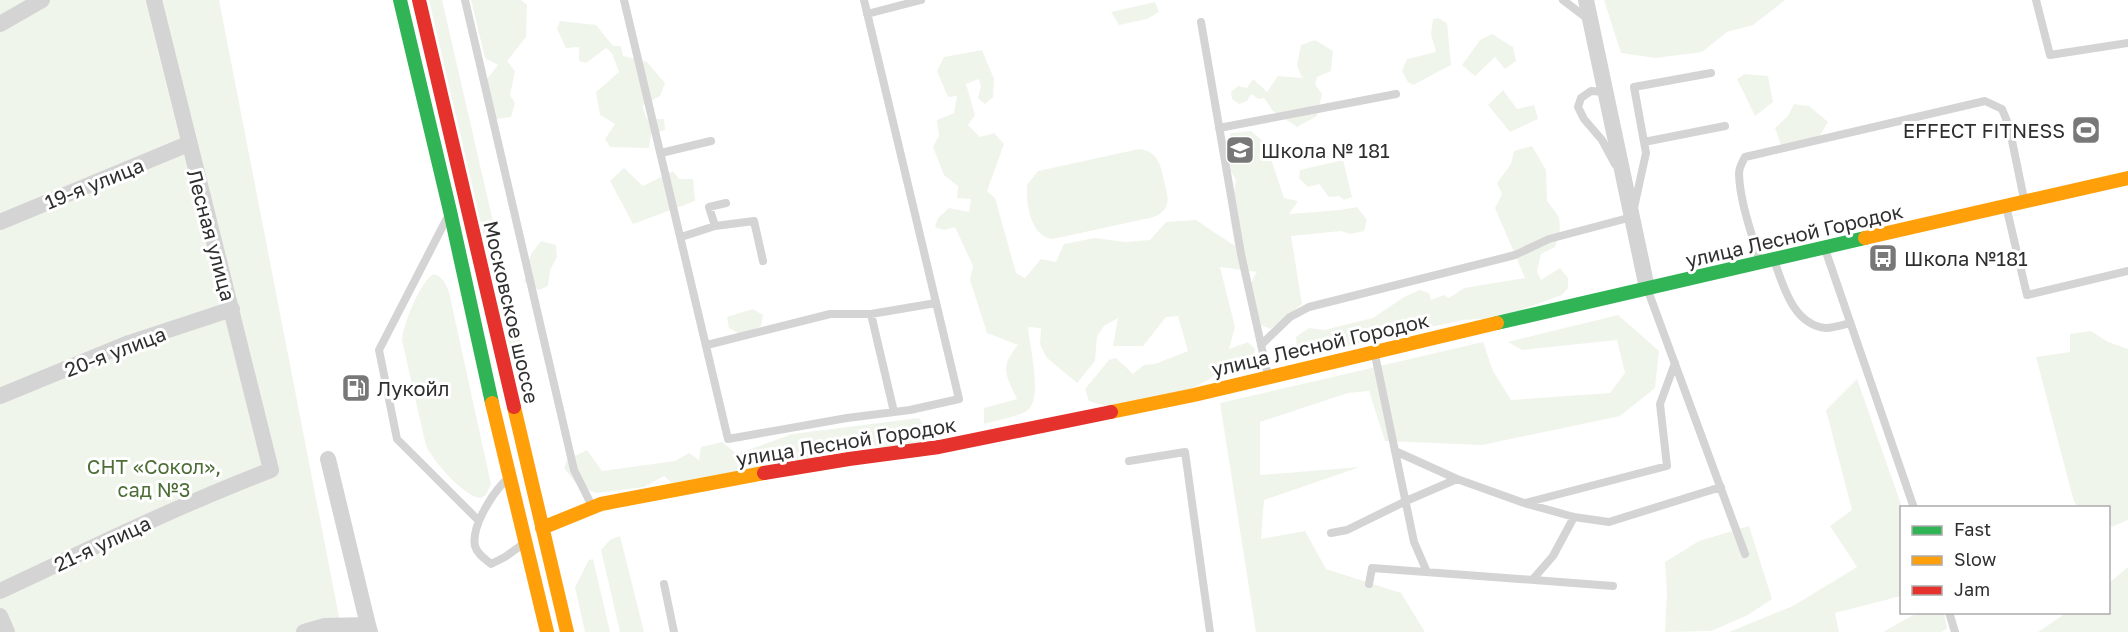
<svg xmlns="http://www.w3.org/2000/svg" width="2128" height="632" font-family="'Golos Text',sans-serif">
<rect width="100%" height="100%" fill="#fff"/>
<path fill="#f0f5eb" d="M0 0H219L342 632H0Z
M429 0H442L526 365 525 367H519L513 361Z
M471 0H521L527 5 526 37 507 61 515 71 510 95 515 103 511 117 495 119 487 79 498 65 485 58Z
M1604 0H1785L1753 25 1727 32 1702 52 1655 58 1621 53Z
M1155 2 1159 12 1147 19 1119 25 1111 12Z
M1438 18 1447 23 1451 65 1413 85 1408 82 1402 71 1407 59 1436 52 1431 34 1433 19Z
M560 21 596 25 613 46H621L623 56 647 62 665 83 660 96 642 106 647 119H664L665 130 651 134 649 148 610 147 605 139 615 124 600 115 596 92 619 72 612 53 606 48 586 63 579 61V47L566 48 557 29Z
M1492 34 1513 47 1516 61 1505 69 1495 57 1475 76 1462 65 1480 40Z
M1315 40 1333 51 1331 71 1317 77 1315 84 1322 94 1317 116 1297 127 1273 111 1264 98 1259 99 1251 94 1247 101 1239 104 1232 99 1231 92 1238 86 1247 88 1253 79 1267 92 1278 76 1302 78 1297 65 1301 45Z
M982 50 994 79 993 97 985 104 978 98 981 86 979 79 966 84 975 115 968 125 980 137 994 133 1004 144 987 191 995 198 1016 273 1025 278 1041 259 1056 262 1064 244 1095 238 1125 242 1150 240 1166 222 1196 220 1235 246 1230 217 1236 180 1228 166 1224 146 1231 133 1251 131 1266 144 1284 198 1298 201 1289 214 1340 210 1357 207 1367 220 1364 231 1350 234 1341 231 1291 236 1302 304 1271 329 1252 322 1246 291 1257 272 1220 267 1235 327 1229 349 1248 342 1255 349 1252 363 1241 369 1225 366C1204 391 1144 405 1112 406 1105 407 1096 403 1089 401L1085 389 1109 360 1116 358 1133 374 1144 365 1155 364 1188 351 1178 316 1166 317 1143 346H1113L1118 318 1104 326 1097 336 1095 361 1077 383 1046 357 1040 344 1041 328 1028 327C1029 346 1045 402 1025 412 1013 418 997 420 984 424V408L1017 399C1006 376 999 367 1018 345L987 333 970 280 973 266 955 227 944 230 935 227 938 218 949 208 969 212 971 199 957 198 958 186 944 175 933 147 939 136 937 120 954 113 957 96 948 97 937 71 944 57Z
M1745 74 1768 76 1773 102 1755 116 1737 79Z
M1503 90 1517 109 1534 105 1538 119 1510 132 1488 105Z
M1794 104 1809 106 1828 122 1819 137 1781 145 1775 128 1788 116Z
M1532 146 1546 170 1547 201 1559 217 1560 231 1555 247 1541 254 1537 271 1541 280 1560 268 1568 278V288L1562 295 1498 318 1463 320 1403 333 1394 330 1368 341 1306 356 1297 349 1296 337 1309 328 1324 330 1373 318 1404 297 1420 290 1429 293 1431 300 1444 295 1449 298 1464 288 1525 278 1495 208 1502 194 1497 183 1511 164 1514 151Z
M1139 149C1159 151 1161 167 1165 185 1166 191 1169 198 1167 204 1165 211 1160 214 1154 217L1053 239C1030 237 1026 203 1027 185L1038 171Z
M1343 160 1352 197 1344 200 1339 196 1329 197 1319 184 1308 187 1299 178 1300 170Z
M624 168 643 186 673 171 679 179H693L695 201 633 224 610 181Z
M541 241 556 245 557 257 550 270 548 286 539 290 524 282 531 254Z
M434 274C443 277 446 284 449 292L491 484 486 495 481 498C465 498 433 461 426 446L402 340C403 325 421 279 434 274Z
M753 309 763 315 761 326 742 335 729 328 727 317Z
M1618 315 1659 351 1655 388 1620 416 1482 445 1385 441 1369 391 1348 393 1260 422V475L1360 467 1264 500 1261 539 1305 531 1326 569 1401 593 1425 632H1256L1220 403 1483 342 1493 371 1511 400 1610 393 1625 373 1617 340 1522 350 1508 342Z
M2091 331 2108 342 2128 349V520L2109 528 2108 508 2078 507 2074 502 2036 357 2070 352V334Z
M1857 379 1902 507 1901 596 1835 613 1839 632H1729L1793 606 1857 567 1830 526 1852 510 1826 410Z
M919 418 929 434 927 440 903 455 863 442 826 450 807 464 680 490 664 476 644 487 597 493 579 487 564 468 567 460 587 450 602 471 675 461 689 453 699 460 701 447 722 442 737 454 792 434Z
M1749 526 1772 599 1748 615 1711 631 1665 632 1667 593 1665 562 1699 541Z
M620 536 644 632H620L601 550 610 540Z
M593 559 610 632H585L575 587 589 560Z
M2128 567V632H2038L2066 613 2108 612 2109 583Z
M1917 613H1944L1947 628 1942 632H1883Z"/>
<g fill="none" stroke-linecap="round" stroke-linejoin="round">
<path stroke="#d4d4d4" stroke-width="8" d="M465 0 574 470 592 506
M624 0 728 439 847 418 910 410 959 399 864 0
M1563 0 1588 19
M2036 0 2050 55 2128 43
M867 14 921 0
M1201 22 1241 254 1268 376
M1606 92 1591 91 1581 98 1578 107 1584 119 1602 140 1615 164
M1219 128 1396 94
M1644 142 1725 126
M661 153 711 141
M2006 206 2027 295 2128 271
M446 220 379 350 397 439 478 520
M715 226 709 207 726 203
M681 237 715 226 754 221 763 261
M1825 249 1914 508
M1774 260C1783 285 1793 325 1826 328 1833 328 1843 325 1850 323
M1760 262C1752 234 1740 203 1739 174 1739 167 1742 163 1745 157L1985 101 2002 109 2009 126 2024 199
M1647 288 1745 554
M871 314 894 412
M707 345 830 314H871L936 303
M1261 345 1290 317 1309 307 1515 255 1549 239 1632 217 1646 153 1634 87 1711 73
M1375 355 1395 451 1457 479 1524 503 1574 517 1609 522 1721 487
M1395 451 1414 542 1427 572
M1129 461 1185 452 1210 632
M504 482C491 496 471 527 475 546 477 554 485 559 491 564L505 557 523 544
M1525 503 1667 466 1660 404 1675 363
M1331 533 1347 530 1406 501 1457 479
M1533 579 1553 556 1574 517
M664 584 674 632
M1369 584 1372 568 1613 586
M1949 612 1955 632"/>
<path stroke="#d4d4d4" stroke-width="16" d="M1586 0 1647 288
M0 24 42 0
M0 222 188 144
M0 396 129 343 232 309
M328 459 368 625
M0 591C90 549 179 505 271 470L154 0
M0 616 7 632
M304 632 325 626 368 625 370 632"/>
<path stroke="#30b455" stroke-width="14" d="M400 0 450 211 492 403
M1497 323 1865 238"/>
<path stroke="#ff9f0a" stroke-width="14" d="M1865 238 2128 178
M492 403 547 632
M514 407 567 632
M1111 412 1194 395 1497 323
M542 528 601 504 764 473"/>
<path stroke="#e5322d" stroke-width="14" d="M419 0 514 407
M764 473 849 459 939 447 1111 412"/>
</g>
<defs>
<g id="stadium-square" transform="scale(1.5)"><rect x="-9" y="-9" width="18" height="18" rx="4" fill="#787878" stroke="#fff"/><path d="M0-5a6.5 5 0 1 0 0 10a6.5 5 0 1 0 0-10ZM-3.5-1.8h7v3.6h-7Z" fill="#fff"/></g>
<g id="school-square" transform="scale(1.5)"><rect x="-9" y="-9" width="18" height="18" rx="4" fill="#787878" stroke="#fff"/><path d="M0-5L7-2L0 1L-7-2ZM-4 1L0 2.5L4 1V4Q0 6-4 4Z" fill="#fff"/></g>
<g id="bus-square" transform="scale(1.5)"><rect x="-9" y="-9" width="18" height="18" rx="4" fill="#787878" stroke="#fff"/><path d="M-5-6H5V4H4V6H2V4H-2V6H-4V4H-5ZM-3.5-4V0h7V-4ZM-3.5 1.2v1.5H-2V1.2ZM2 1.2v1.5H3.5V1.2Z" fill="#fff"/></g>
<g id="fuel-square" transform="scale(1.5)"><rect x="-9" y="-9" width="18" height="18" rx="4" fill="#787878" stroke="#fff"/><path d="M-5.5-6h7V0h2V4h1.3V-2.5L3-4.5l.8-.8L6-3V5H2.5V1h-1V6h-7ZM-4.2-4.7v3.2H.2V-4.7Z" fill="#fff"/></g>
</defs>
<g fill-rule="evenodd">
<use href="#stadium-square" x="2086" y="130"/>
<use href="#school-square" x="1240" y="150"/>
<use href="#bus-square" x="1883" y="258"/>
<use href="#fuel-square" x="356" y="388"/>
</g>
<g text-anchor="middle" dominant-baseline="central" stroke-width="6" stroke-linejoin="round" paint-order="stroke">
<g font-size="20" fill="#2f2f2f" stroke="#fff" text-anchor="start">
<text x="2065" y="130" text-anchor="end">EFFECT FITNESS</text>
<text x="1261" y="150">Школа № 181</text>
<text x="1904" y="258">Школа №181</text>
<text x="377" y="388">Лукойл</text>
</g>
<g font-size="20" fill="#2f2f2f" stroke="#fff">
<text transform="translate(94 183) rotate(-22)">19-я улица</text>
<text transform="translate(212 235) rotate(75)">Лесная улица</text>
<text transform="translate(1794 235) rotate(-13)">улица Лесной Городок</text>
<text transform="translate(512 312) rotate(77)">Московское шоссе</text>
<text transform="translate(1320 344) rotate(-13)">улица Лесной Городок</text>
<text transform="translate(115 351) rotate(-21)">20-я улица</text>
<text transform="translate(846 441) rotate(-9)">улица Лесной Городок</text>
<text transform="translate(102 543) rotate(-25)">21-я улица</text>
</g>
<g font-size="20" fill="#4e6e38" stroke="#fff">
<text x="154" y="466">СНТ «Сокол»,<tspan x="154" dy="23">сад №3</tspan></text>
</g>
</g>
<rect x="1900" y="506" width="210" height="108" fill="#ffffff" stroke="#acacac" stroke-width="1.5"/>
<rect x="1912" y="526" width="30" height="9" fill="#30b455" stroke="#acacac" stroke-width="1.5"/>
<text x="1954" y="536" font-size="18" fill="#2f2f2f">Fast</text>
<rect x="1912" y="556" width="30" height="9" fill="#ff9f0a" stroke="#acacac" stroke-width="1.5"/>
<text x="1954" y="566" font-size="18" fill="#2f2f2f">Slow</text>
<rect x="1912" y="586" width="30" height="9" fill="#e5322d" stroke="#acacac" stroke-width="1.5"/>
<text x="1954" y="596" font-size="18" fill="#2f2f2f">Jam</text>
</svg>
